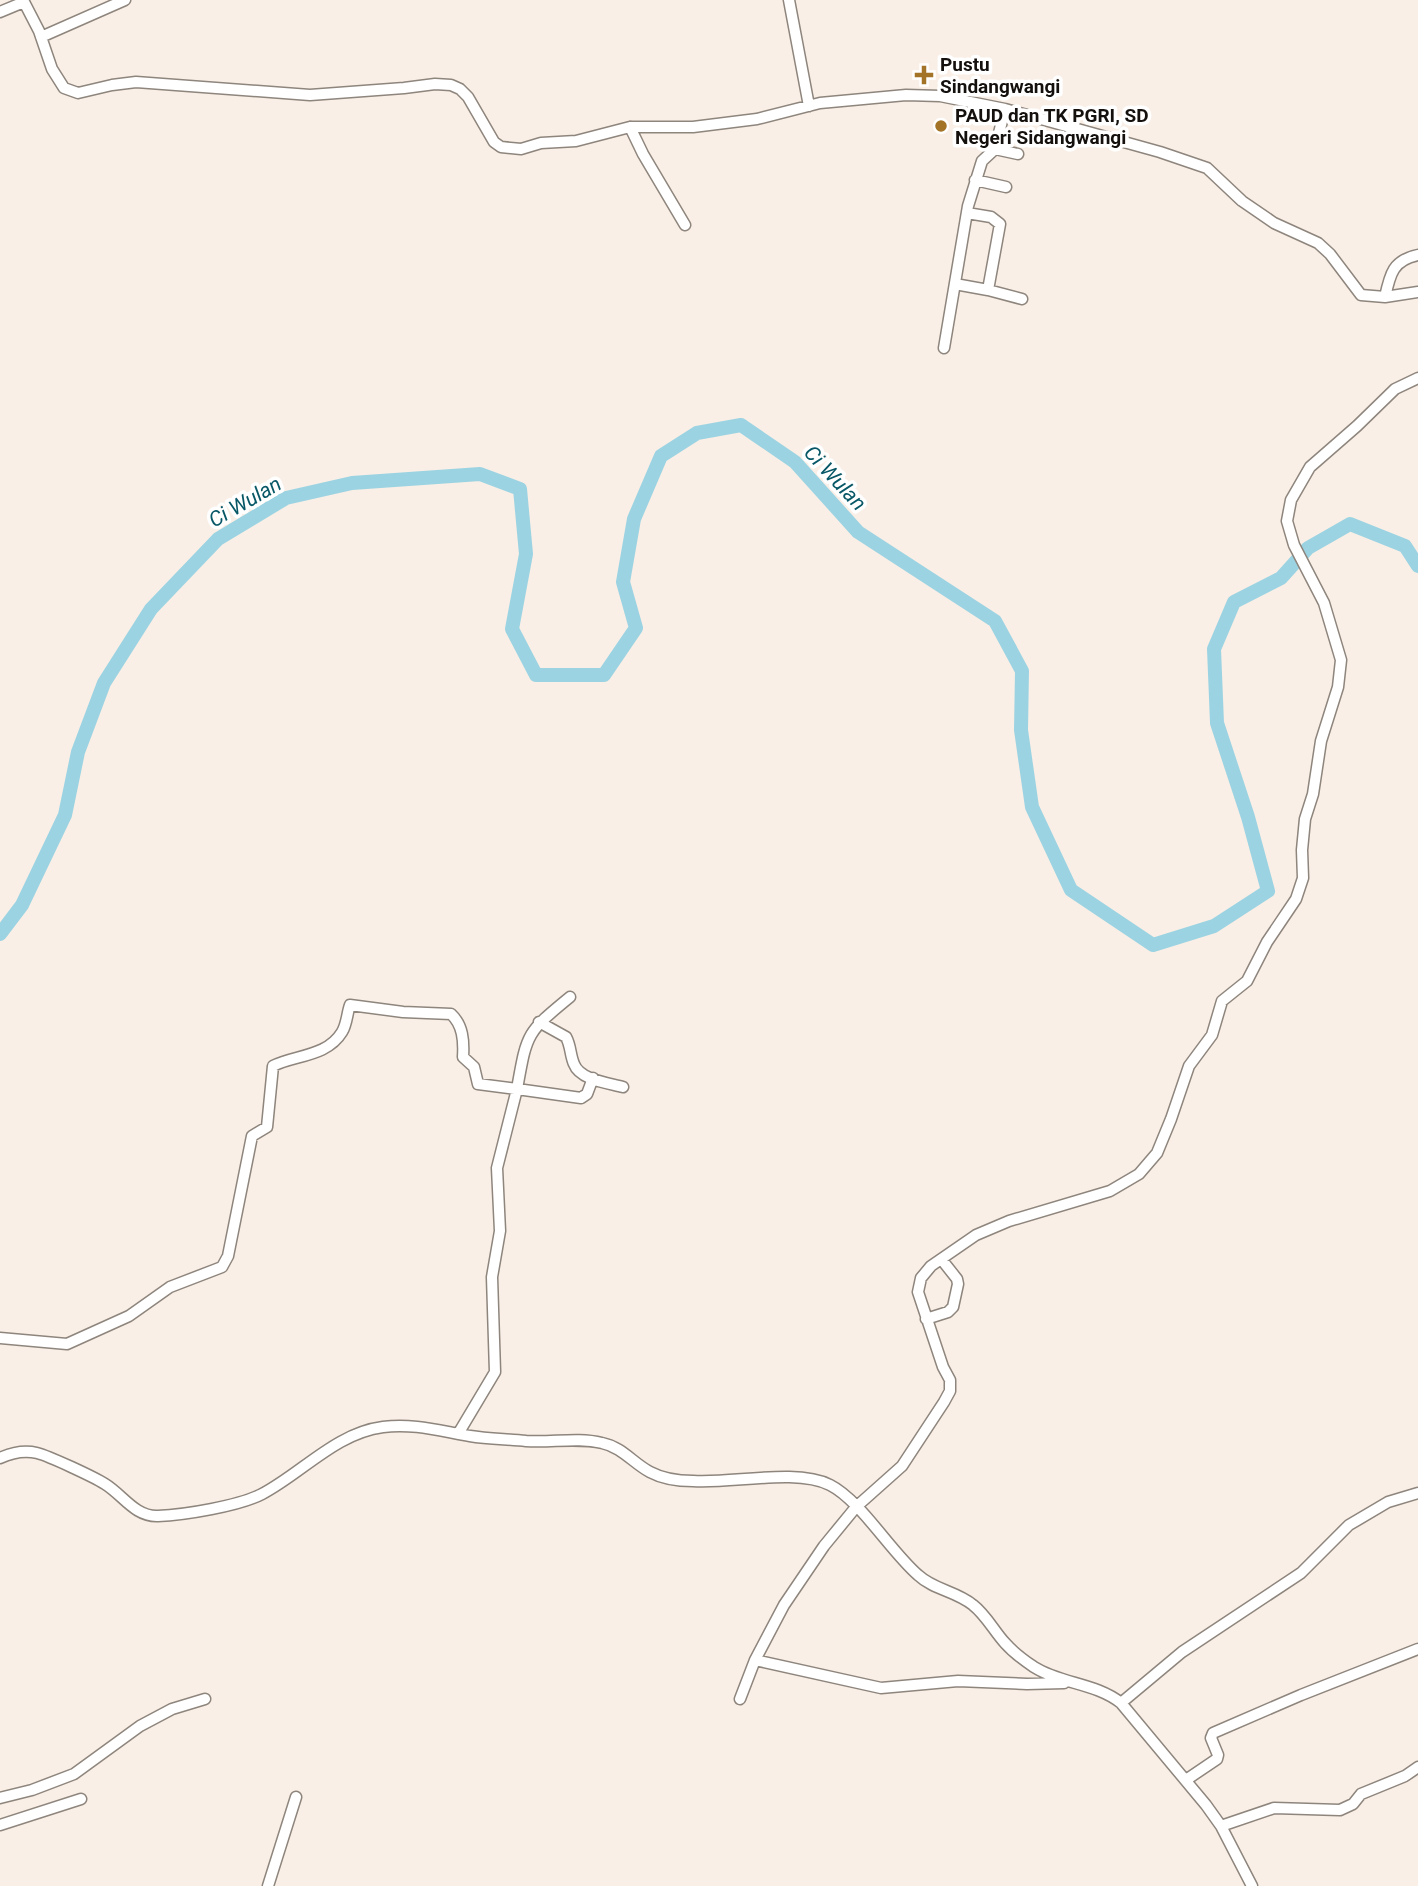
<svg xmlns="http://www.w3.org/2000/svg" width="1418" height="1886" font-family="Roboto,sans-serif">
<rect width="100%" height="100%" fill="#f9efe6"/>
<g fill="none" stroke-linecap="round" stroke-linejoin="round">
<path stroke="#9cd3e2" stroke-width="14" d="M0 934 22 905 65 815 78 752 104 683 151 609 218 539 286 498 352 483 480 474 520 489 526 554 512 629 536 675H604L636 628 623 582 634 519 661 456 697 433 741 425 795 462 858 532 995 621 1022 671 1021 730 1032 807 1071 890 1153 945 1214 926 1268 891 1248 817 1217 723 1214 649 1234 602 1281 578 1308 548 1350 524 1405 546 1418 566"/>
<g stroke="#8e857d" stroke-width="13">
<path id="minor" d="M23 0 39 31 52 69 64 88 78 93 112 85 136 82 310 95 404 88 435 84 451 85 460 89 468 97 494 142 501 147 521 149 541 143 576 141 630 127H693L757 119 820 103 906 95 940 96 1005 109 1160 152 1207 168 1242 201 1274 223 1318 243 1330 254 1361 295 1385 297 1418 292
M789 0 809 106
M0 12 24 2
M41 37 125 0
M630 127 643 154 685 225
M995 149 1018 154
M975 180 1006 187
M955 284 988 290 1000 224 991 217 967 213
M988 290 1022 299
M1385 297C1390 274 1393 260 1418 255
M944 348 968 206 982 161 995 149 1005 109
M570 997C526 1033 527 1033 517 1089L581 1098 587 1094 593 1078
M539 1022 566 1037C571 1046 570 1055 574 1064 580 1080 608 1083 623 1087
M926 1319 948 1312 953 1307 958 1284 957 1279 942 1260
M0 1338 67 1344 129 1316 170 1287 222 1267 228 1256 252 1136 267 1127 273 1066C294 1055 327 1057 342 1032 347 1024 347 1013 350 1005L403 1012 451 1014C463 1025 464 1041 463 1057L474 1067 478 1084 517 1089 497 1168 500 1231 492 1277 495 1372 458 1434
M0 1458C11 1453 24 1450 37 1453 49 1456 94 1477 105 1484 123 1495 135 1517 158 1516 184 1515 239 1506 262 1494 302 1473 336 1433 383 1427 413 1423 440 1431 470 1436 488 1439 508 1439 526 1441 551 1443 577 1437 602 1443 622 1447 633 1463 650 1472 663 1479 678 1481 693 1481 731 1484 796 1468 830 1485 860 1500 891 1552 918 1575 934 1590 956 1591 973 1605 986 1615 994 1631 1005 1643 1013 1652 1025 1661 1034 1667 1061 1684 1096 1683 1121 1703L1206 1805 1221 1826 1252 1886
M755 1660 881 1688 958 1681 1027 1684 1064 1683
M740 1699 755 1660 784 1605 824 1546 856 1507 902 1466 944 1402 950 1391V1380L943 1367 918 1292 921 1278 931 1266 976 1235 1009 1221 1110 1191 1139 1174 1157 1153 1171 1119 1189 1066 1212 1035 1222 1001 1247 981 1267 942 1296 899 1303 878 1302 850 1305 819 1313 794 1321 741 1338 687 1341 660 1324 603 1294 545 1287 521 1291 500 1310 467 1357 426 1395 389 1418 378
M1121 1703 1182 1652 1301 1573 1349 1525 1388 1502 1418 1493
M1186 1780 1217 1759 1218 1755 1211 1738 1213 1733 1301 1695 1418 1649
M0 1798 32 1790 74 1774 140 1726 172 1709 205 1699
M0 1825 81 1799
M1221 1826 1274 1808 1340 1810 1353 1804 1361 1794 1405 1776 1418 1767
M268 1886 296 1797"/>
</g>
<use href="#minor" stroke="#fff" stroke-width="10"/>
</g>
<g fill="#a37327" stroke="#fff" stroke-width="2.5">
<path d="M920.5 64.5h7v7h7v7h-7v7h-7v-7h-7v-7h7z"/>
<circle cx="941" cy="126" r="7"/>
</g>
<g text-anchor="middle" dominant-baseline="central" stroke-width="7" stroke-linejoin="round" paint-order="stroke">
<g font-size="19" font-weight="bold" fill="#14100e" stroke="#fff" text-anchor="start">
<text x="940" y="64">Pustu<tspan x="940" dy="22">Sindangwangi</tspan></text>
<text x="955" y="115">PAUD dan TK PGRI, SD<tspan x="955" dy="22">Negeri Sidangwangi</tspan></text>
</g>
<g font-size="21" font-style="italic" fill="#075766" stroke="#fff">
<text transform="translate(835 478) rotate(47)">Ci Wulan</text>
<text transform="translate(245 502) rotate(-30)">Ci Wulan</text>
</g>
</g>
</svg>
